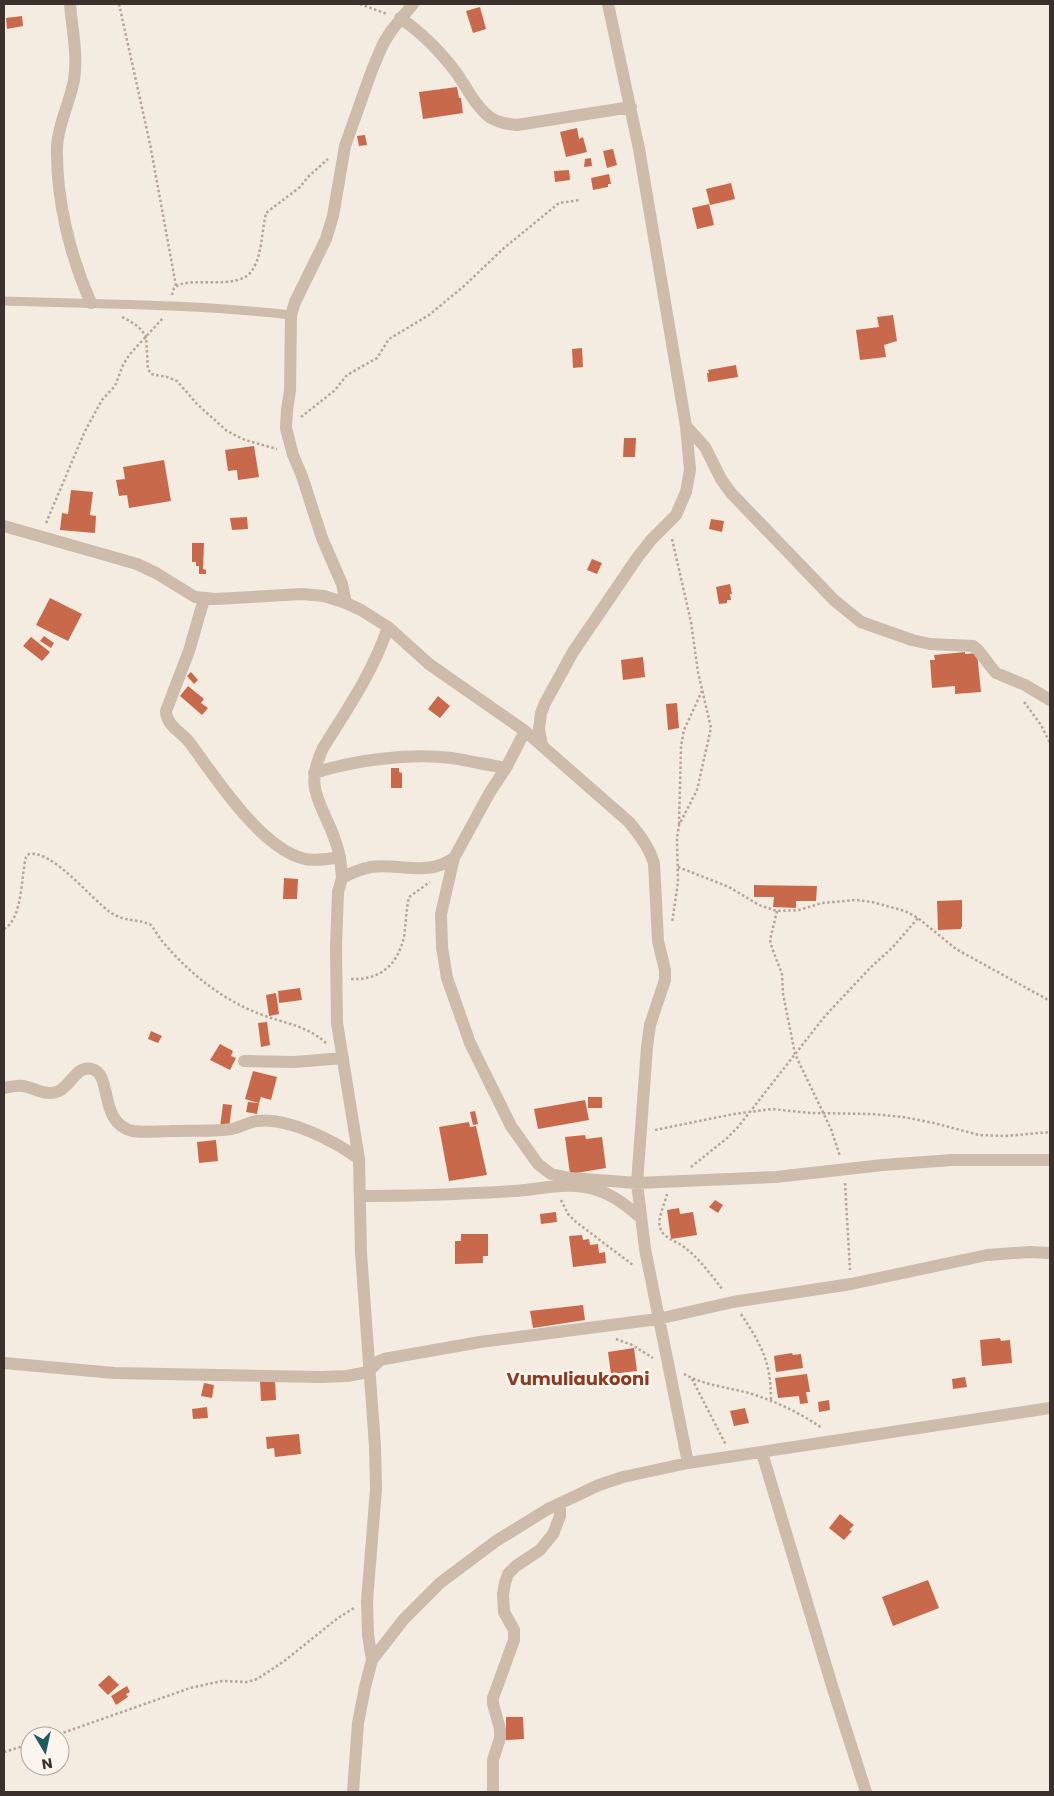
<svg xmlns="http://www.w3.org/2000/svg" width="1054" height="1796" font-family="Poppins,sans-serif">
<rect width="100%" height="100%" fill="#f4ebe1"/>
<path fill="#c8694b" d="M480 7 486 29 473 33 466 11Z
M22 16 23 26 7 29 6 18Z
M457 87 459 98H461L463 113 423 119 419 92Z
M577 128 579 139 583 137 587 152 566 157 560 132Z
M365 135 367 145 359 146 357 136Z
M613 149 617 165 607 168 603 151Z
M591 158 592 166 584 167 585 159Z
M569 170 570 180 555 182 554 171Z
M609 174 611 184H608V187L593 190 591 178Z
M731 183 735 199 710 205 706 189Z
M709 204 714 225 697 229 692 208Z
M893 315 897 341 884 345 886 357 860 360 856 330 879 327 877 317Z
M582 348 583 367 573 368 572 349Z
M736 365 738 377 708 382 707 373H709L708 370Z
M624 438H636L635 457H623Z
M254 446 259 477 238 480 237 470 228 471 225 450Z
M164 460 171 501 129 508 127 495 119 496 116 480 125 479 123 467Z
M71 490 93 492 90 515 96 516 95 533 60 530 62 513 68 514Z
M247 517 248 529 232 530 230 518Z
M711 519 724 521 722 532 709 529Z
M192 543H204L203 569 206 570V574H199V566H196V562H192Z
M592 559 602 563 597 574 587 570Z
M730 584 732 594H730L731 600H727V603L719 604 716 587Z
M50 598 82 614 68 641 36 625Z
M44 636 54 643 51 648 40 641Z
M31 637 50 652 42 661 23 646Z
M965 652V654L977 653 981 692 955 694V686L932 688 930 660H935L934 655Z
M643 657 645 677 623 680 621 660Z
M191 672 198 680 194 684 187 676Z
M188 686 204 699 201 703 208 708 202 715 180 696Z
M438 696 450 706 440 718 428 709Z
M677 703 679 728 668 730 666 704Z
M391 768H399V772L402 773V788H391Z
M284 878 298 879 297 899H283Z
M754 885 817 886 816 901H796V908L773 907 774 897H754Z
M962 900V927H961V929L938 930 937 901Z
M300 988 302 1000 279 1003 278 991Z
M276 993 279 1014 269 1016 266 995Z
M267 1022 270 1045 261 1047 258 1023Z
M151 1031 162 1036 158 1043 148 1039Z
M220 1044 233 1051 231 1056 236 1058 230 1070 210 1060Z
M253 1071 277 1077 271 1100 261 1097 259 1103 245 1099Z
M588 1097H602V1108H588Z
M585 1100 589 1120 538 1129 534 1109Z
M248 1102 259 1103 257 1114 246 1112Z
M223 1104 232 1105 229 1128 220 1127Z
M475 1111 478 1124 473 1125 470 1112Z
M469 1122 470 1127 476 1126 487 1175 449 1181 439 1127Z
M585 1135 586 1139 602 1137 606 1168 570 1174 565 1137Z
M216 1140 218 1161 199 1163 197 1142Z
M715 1200 723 1205 718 1213 709 1207Z
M679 1208 680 1214 693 1212 697 1235 671 1239 667 1210Z
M556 1212 557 1222 541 1224 540 1214Z
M461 1234H488V1256H483V1263L455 1264V1241H461Z
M582 1235 583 1240 589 1239 590 1245 598 1244 599 1253 605 1252 606 1263 573 1267 569 1236Z
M583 1305 585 1320 533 1328 530 1311Z
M1000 1338 1001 1341 1010 1340 1012 1363 982 1366 980 1340Z
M634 1348 637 1371 611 1374 608 1352Z
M792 1353 793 1355 801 1354 803 1368 776 1372 774 1356Z
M807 1374 810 1392H806L808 1403 800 1404 799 1396 778 1398 775 1378Z
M965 1377 967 1387 953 1389 952 1379Z
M260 1379H275L276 1400 261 1401Z
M204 1383 214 1385 212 1398 201 1396Z
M829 1400 830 1410 819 1412 818 1402Z
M207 1407 208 1418 193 1419 192 1409Z
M745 1408 749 1423 734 1426 730 1411Z
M299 1434 301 1454 275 1457 274 1448 267 1449 266 1437Z
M840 1514 854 1525 849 1530 852 1531 844 1540 829 1528Z
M928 1580 939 1608 893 1626 882 1597Z
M109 1675 119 1685 108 1695 98 1685Z
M127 1686 130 1692 126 1694 128 1697 116 1705 111 1696Z
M506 1717H523L524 1739 506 1740Z"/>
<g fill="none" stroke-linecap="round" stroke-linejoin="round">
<path stroke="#b9a596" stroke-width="2.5" stroke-dasharray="2.5 2.5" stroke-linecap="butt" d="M119 4 150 144 176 286
M360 4 387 14
M172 295 174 288C189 274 240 293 253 269 262 255 262 229 266 213L300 187 309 176 328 159
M122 317C132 322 141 327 146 337L148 369 151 374 167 377 177 381 197 404 227 431 245 440 277 449
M301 417 334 391 347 375 377 358 389 339 429 315 464 286 504 248 559 203 580 200
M46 523 85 431 102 400 115 386 123 365 130 354 163 318
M672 539 691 622 698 672 711 728 697 790 679 825 677 838 678 882 672 923
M1024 702 1041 725 1050 743
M679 824 681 746 684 730 702 691
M678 867 729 887 759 905 777 911 799 910 822 903 856 900 872 902 905 911 918 918 956 949 1050 1001
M777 911 770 940 772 948 782 974 783 994 795 1054 831 1129 840 1156
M4 929C23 919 21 875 26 857L29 854C53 850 90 898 110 912 126 923 137 918 151 925 155 930 158 936 162 941 188 972 222 1000 260 1014 285 1024 304 1024 326 1043
M351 979C380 980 397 966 404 937 406 924 406 910 409 897L430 882
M655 1130 734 1114 772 1109 811 1113 872 1114 903 1117 934 1123 979 1135 1006 1136 1050 1132
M691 1167 726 1139 738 1127 825 1016 870 968 893 947 918 918
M845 1183 850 1270
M667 1194C665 1204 657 1218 660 1228 664 1239 675 1240 684 1247 699 1258 711 1275 723 1290
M561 1200 568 1214 576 1222 633 1265
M741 1314C762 1346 771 1362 771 1401
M616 1339 632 1345 653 1358
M684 1374C705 1386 729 1387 752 1394 777 1402 800 1413 822 1428
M692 1379 726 1445
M54 1736 190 1688 222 1681 247 1682 257 1679 283 1662 338 1618 354 1608
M4 1752 30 1744"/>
<path stroke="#cdbbac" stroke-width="9" d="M4 301C100 304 195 304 291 315"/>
<path stroke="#cdbbac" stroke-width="12" d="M70 4C72 29 78 54 74 80 70 102 58 124 57 147 56 199 70 256 91 303
M400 18C424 34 441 52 458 75 467 89 477 108 491 118 499 123 507 124 517 125L631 107
M686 426 705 447 721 479 731 493 834 600 861 622 912 640 930 644 973 646 978 650 991 667 996 673 1025 685 1050 700
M4 526 137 564 156 573 195 597 216 599 302 594 324 596 346 603 361 610 388 627 429 664 525 731 629 822C640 835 649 847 654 863L658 941 665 970V980L650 1025 647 1047 637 1183 645 1249 688 1463
M204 599 189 651 166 711C166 726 182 732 190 743 216 778 261 849 305 859 316 861 329 859 340 857
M346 603 342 584 322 538 302 476 293 455 286 428 287 410 290 391 291 315 295 302 326 239 333 216 345 146 372 70 383 44 391 31 413 4
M525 731 506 768 490 792 454 858 441 914 442 947 447 978 470 1043 511 1126 538 1164 551 1174 570 1178 637 1183 776 1177 883 1165 952 1160H1050
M542 745 539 729 541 713 545 703 573 652 637 558 651 540 676 515 686 492 690 470 686 426 639 149 608 4
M314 773C354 760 410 753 452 758 470 761 488 765 506 768
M342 878C341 865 340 852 335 840 322 802 303 790 323 748 348 708 373 672 388 627
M244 1061 295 1062 343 1058
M4 1088C10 1087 16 1085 23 1086 35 1088 47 1097 59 1091 71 1085 77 1065 92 1069 113 1074 98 1124 133 1131 146 1133 158 1131 171 1131 191 1130 212 1132 232 1129 241 1127 249 1122 257 1121 288 1117 335 1141 359 1159
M360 1196C411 1196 462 1194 513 1191 536 1190 561 1183 585 1187 608 1191 624 1203 641 1218
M4 1363 114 1373 321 1377 347 1376 363 1373 371 1369 379 1361 384 1359 480 1342 658 1319 733 1302 851 1284 987 1255 1030 1252 1050 1253
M762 1453 833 1689 866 1792
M372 1660 368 1635 367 1601 376 1489 375 1446 361 1253 359 1159 337 1023 336 947 338 892 342 878C351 873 360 869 371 867 400 863 427 877 454 858
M353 1792 358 1723 365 1687 372 1660 404 1619 440 1583 496 1541 548 1509 599 1485 623 1477 688 1463 1050 1408
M493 1792V1760L500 1738V1729L493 1704V1698L514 1640V1630L504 1612 503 1594 505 1583 508 1574 516 1566 540 1550 553 1534 560 1516V1503"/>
</g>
<g text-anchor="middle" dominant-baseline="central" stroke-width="5" stroke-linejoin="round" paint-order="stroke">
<g font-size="18" font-weight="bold" fill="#8c3b22" stroke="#fbf5ee">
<text x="578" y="1378">Vumuliaukooni</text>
</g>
</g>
<rect width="1054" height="1796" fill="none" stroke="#3b302b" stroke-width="10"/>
<g transform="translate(45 1751) rotate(171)"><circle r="24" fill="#fbf5ee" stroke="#aea6a0"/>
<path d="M0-4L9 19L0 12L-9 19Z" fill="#1f5a5e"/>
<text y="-8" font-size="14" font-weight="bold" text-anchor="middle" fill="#3b302b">N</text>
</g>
</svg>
